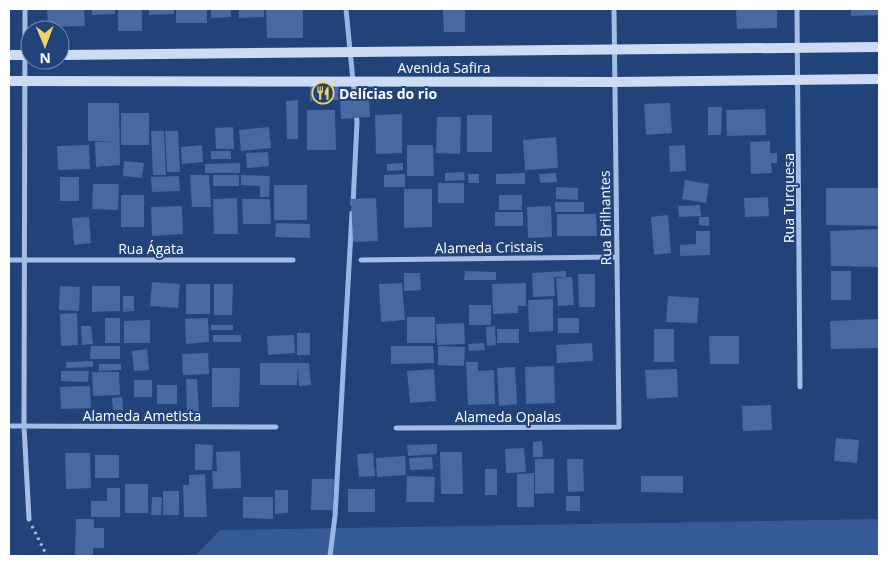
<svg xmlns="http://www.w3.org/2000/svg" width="888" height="565" font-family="'Open Sans',sans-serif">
<rect width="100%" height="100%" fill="#22427a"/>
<path fill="#355a97" d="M879 519V556H195L220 530Z"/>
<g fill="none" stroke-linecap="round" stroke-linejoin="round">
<path stroke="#98b6e6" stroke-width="5" d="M346 9 357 122 353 204
M330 556 335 516 352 213"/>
</g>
<path fill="#4669a1" d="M47 9H84L85 26 48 27Z
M92 9H115V14L92 15Z
M118 9H142V31H118Z
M149 9H174V14L149 15Z
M176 9H207V23H176Z
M211 9H231V17L211 18Z
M239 9H264V17L239 18Z
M266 9H303V38H267Z
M443 9H465V32H444Z
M736 9H777V28L737 29Z
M851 9H879V15L851 16Z
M310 84H339V100L310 101Z
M369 99 370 117 341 119 340 101Z
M298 100V139H287L286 101Z
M88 103H119L120 165 96 167 95 142 113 141H88Z
M670 103 672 133 646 135 644 104Z
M708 107H722L721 135H708Z
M765 109 766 135 727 136 726 110Z
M307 110H335L336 150H307Z
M121 113H149V145H121Z
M402 114V153L376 154 375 115Z
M467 115H492V152H467Z
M437 117H461L460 154 436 153Z
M233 127 234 149H216L215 128Z
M269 127 271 148 241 151 239 130Z
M151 131H164L166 175H153Z
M165 131H178L180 172H167Z
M556 137 558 168 525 170 523 140Z
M770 141V153H777V163H771L772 173 751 174 750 142Z
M89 145 90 169 58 170 57 146Z
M202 145 203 162 182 164 181 147Z
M407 145H433L434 176H407Z
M685 145 686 171 670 172 669 146Z
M211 151H231V159H211Z
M268 152 269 166 247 168 246 153Z
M124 161 144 163 142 178 123 176Z
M240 163V173H205V164Z
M403 163V170L387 171V164Z
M464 172 465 180 445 181V173Z
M525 173V184H496V174Z
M556 173 557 182 540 183 539 174Z
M405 174V187H384V175Z
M468 174H479V183H468Z
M190 175H209L211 207H192Z
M213 175H239V186H213Z
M241 175 270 176 269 197H260V186L241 185Z
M179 176 180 191 152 192 151 177Z
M60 177H79V201H60Z
M685 180 709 184 706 203 682 199Z
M438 183H464V203H438Z
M93 184H119L118 210 92 209Z
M274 185H307V220H274Z
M556 187 578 188V200L556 199Z
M826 188H879V226L826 225Z
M404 189H432V227L404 228Z
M121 195H144V227H121Z
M499 195H522V210H499Z
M768 197 769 216 745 217 744 198Z
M237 198 238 234H214L213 199Z
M376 198 378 241 353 242 351 199Z
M242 199H270L271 224H243Z
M555 202H584V212H555Z
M700 205 701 216 679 217 678 206Z
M182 206 183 234 152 236 151 207Z
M551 206 552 237 528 238 527 207Z
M495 212H523V226H495Z
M557 214H596L597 236H557Z
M668 215 671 253 654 255 651 217Z
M89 217 91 243 74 245 72 218Z
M699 217H709V226L699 225Z
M276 223 310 224V238L275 237Z
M879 229V267L831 266 830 231Z
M696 231H710V255L680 256V245L696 244Z
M465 271 496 272V280H464Z
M566 271V277H554L555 296 533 297 532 273Z
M831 271H851V300H831Z
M404 273H420L421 290 404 291Z
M578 274H595V307H579Z
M572 277 574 305 558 306 556 278Z
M152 282 180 284 178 308 150 306Z
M402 283 405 320 381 322 379 284Z
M526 283V306H518V313L493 314 492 284Z
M186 284H210V314H186Z
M214 284H233L232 315H214Z
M60 286 80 287 79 311 59 310Z
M92 286H120V311L92 312Z
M123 296H134V311L123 312Z
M668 296 699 298 697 323 666 322Z
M553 299V331L529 332 528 300Z
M469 305H491V325H469Z
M77 313 78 345 61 346 60 314Z
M407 317H435V343H407Z
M105 318H120V343H105Z
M208 318 209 342 186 344 185 319Z
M558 318H579V333H558Z
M879 319V348L831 349 830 321Z
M150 320V343H124V321Z
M464 323 465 344 437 345 436 324Z
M211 325H233V330H211Z
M81 326H91L93 344 82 345Z
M495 326 496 345 487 346 486 327Z
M497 329H519V343H497Z
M654 329H674V362H654Z
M297 333H310V355H297Z
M213 335H241V342H213Z
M294 335 295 353 268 355 267 336Z
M709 336H739V364H710Z
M484 343 485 350 469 351 468 344Z
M592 343 593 361 557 363 556 345Z
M91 346H120V359H90Z
M391 346H433L434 363 391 364Z
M438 346 465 347 464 366 438 365Z
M147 349 149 370 134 371 132 351Z
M208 353 209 374 183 375 182 354Z
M93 361V367L66 368V362Z
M466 362H478V371L494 370 495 404 468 405Z
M260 363H309L311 385 299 386 298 367 297 385H260Z
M99 364H121V370L99 371Z
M554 366 555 403 526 404 525 367Z
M515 367 517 404 499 406 497 368Z
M212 368H240L239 407H212Z
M434 369 436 401 410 403 407 371Z
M677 369 678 397 647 399 645 370Z
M61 371H89L88 382 61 381Z
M92 372H119L120 395 93 396Z
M186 379H197L199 412 187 413Z
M134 380H152V397H134Z
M157 385H177V404H157Z
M90 386 91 408 61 409 60 387Z
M122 397 123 410H113L112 398Z
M771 405 772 430 743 431 742 406Z
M836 438 859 440 857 463 834 461Z
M542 441 543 457H533V442Z
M195 444 213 445 212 470H195Z
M437 444V454L408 456 407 445Z
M524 448 526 472 506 473 505 449Z
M240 451 241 488 213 489 212 471H217L216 452Z
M440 452H462L463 494H441Z
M65 453H90L91 488 66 489Z
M373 453 375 476 359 477 357 454Z
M95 455H119V478H95Z
M405 456 406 475 377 477 376 458Z
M432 457 433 469 410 470 409 458Z
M535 459H554V493L535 494Z
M567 459H583L584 491 568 492Z
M485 469H497V495H485Z
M534 473V507H517V474Z
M205 474 207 517H184L183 485H189V475Z
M407 476 435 477 434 502H406Z
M641 476H683V493L641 492Z
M312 479H334L333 510H311Z
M125 484H148V513H125Z
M107 488H120V517H91V501H107Z
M348 489H375V512H348Z
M275 490H288V513L275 514Z
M163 491H179V515H163Z
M566 496H580V511H566Z
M152 497H162L161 515H151Z
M243 497H273V519L243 518Z
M76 519H94V528H104V548H93V556H75Z"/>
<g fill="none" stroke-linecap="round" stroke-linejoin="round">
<path stroke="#a4bde5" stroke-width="3" stroke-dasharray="2.5 4" stroke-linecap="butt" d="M32 526 47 556"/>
<path stroke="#a4bde5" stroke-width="5" d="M25 9 24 426 29 519
M797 9 800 387
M9 260H293
M361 260 617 257
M9 426 276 427
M396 428 619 427 614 9"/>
<path stroke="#cddbf4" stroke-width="10" d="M9 55H30
M60 55 879 47
M9 81 614 82 879 79"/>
</g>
<defs>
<g id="restaurant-ring" transform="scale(1.125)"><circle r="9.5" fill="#22427a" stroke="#f0d366" stroke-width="1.5"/><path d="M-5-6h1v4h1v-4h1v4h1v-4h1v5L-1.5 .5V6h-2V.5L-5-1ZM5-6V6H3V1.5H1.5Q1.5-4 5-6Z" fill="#f0d366"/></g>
</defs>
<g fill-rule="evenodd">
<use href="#restaurant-ring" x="323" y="93"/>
</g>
<g text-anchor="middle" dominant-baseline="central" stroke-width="4" stroke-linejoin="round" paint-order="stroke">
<g font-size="14" fill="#fff" stroke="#22427a">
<text x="444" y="67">Avenida Safira</text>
<text transform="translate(788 198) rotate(-90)">Rua Turquesa</text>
<text transform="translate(605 218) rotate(-91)">Rua Brilhantes</text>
<text transform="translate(489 247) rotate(-1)">Alameda Cristais</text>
<text x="151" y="248">Rua Ágata</text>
<text x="142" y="415">Alameda Ametista</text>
<text x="508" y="416">Alameda Opalas</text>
</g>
<g font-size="14" font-weight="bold" fill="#fff" stroke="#22427a" text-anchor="start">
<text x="339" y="93">Delícias do rio</text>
</g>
</g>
<rect width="888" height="565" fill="none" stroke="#ffffff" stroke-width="20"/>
<g transform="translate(45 45) rotate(179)"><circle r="24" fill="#22427a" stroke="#7a8eaf"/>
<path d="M0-4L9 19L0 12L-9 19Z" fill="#f0d366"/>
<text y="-8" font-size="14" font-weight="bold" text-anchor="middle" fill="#ffffff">N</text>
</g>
</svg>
